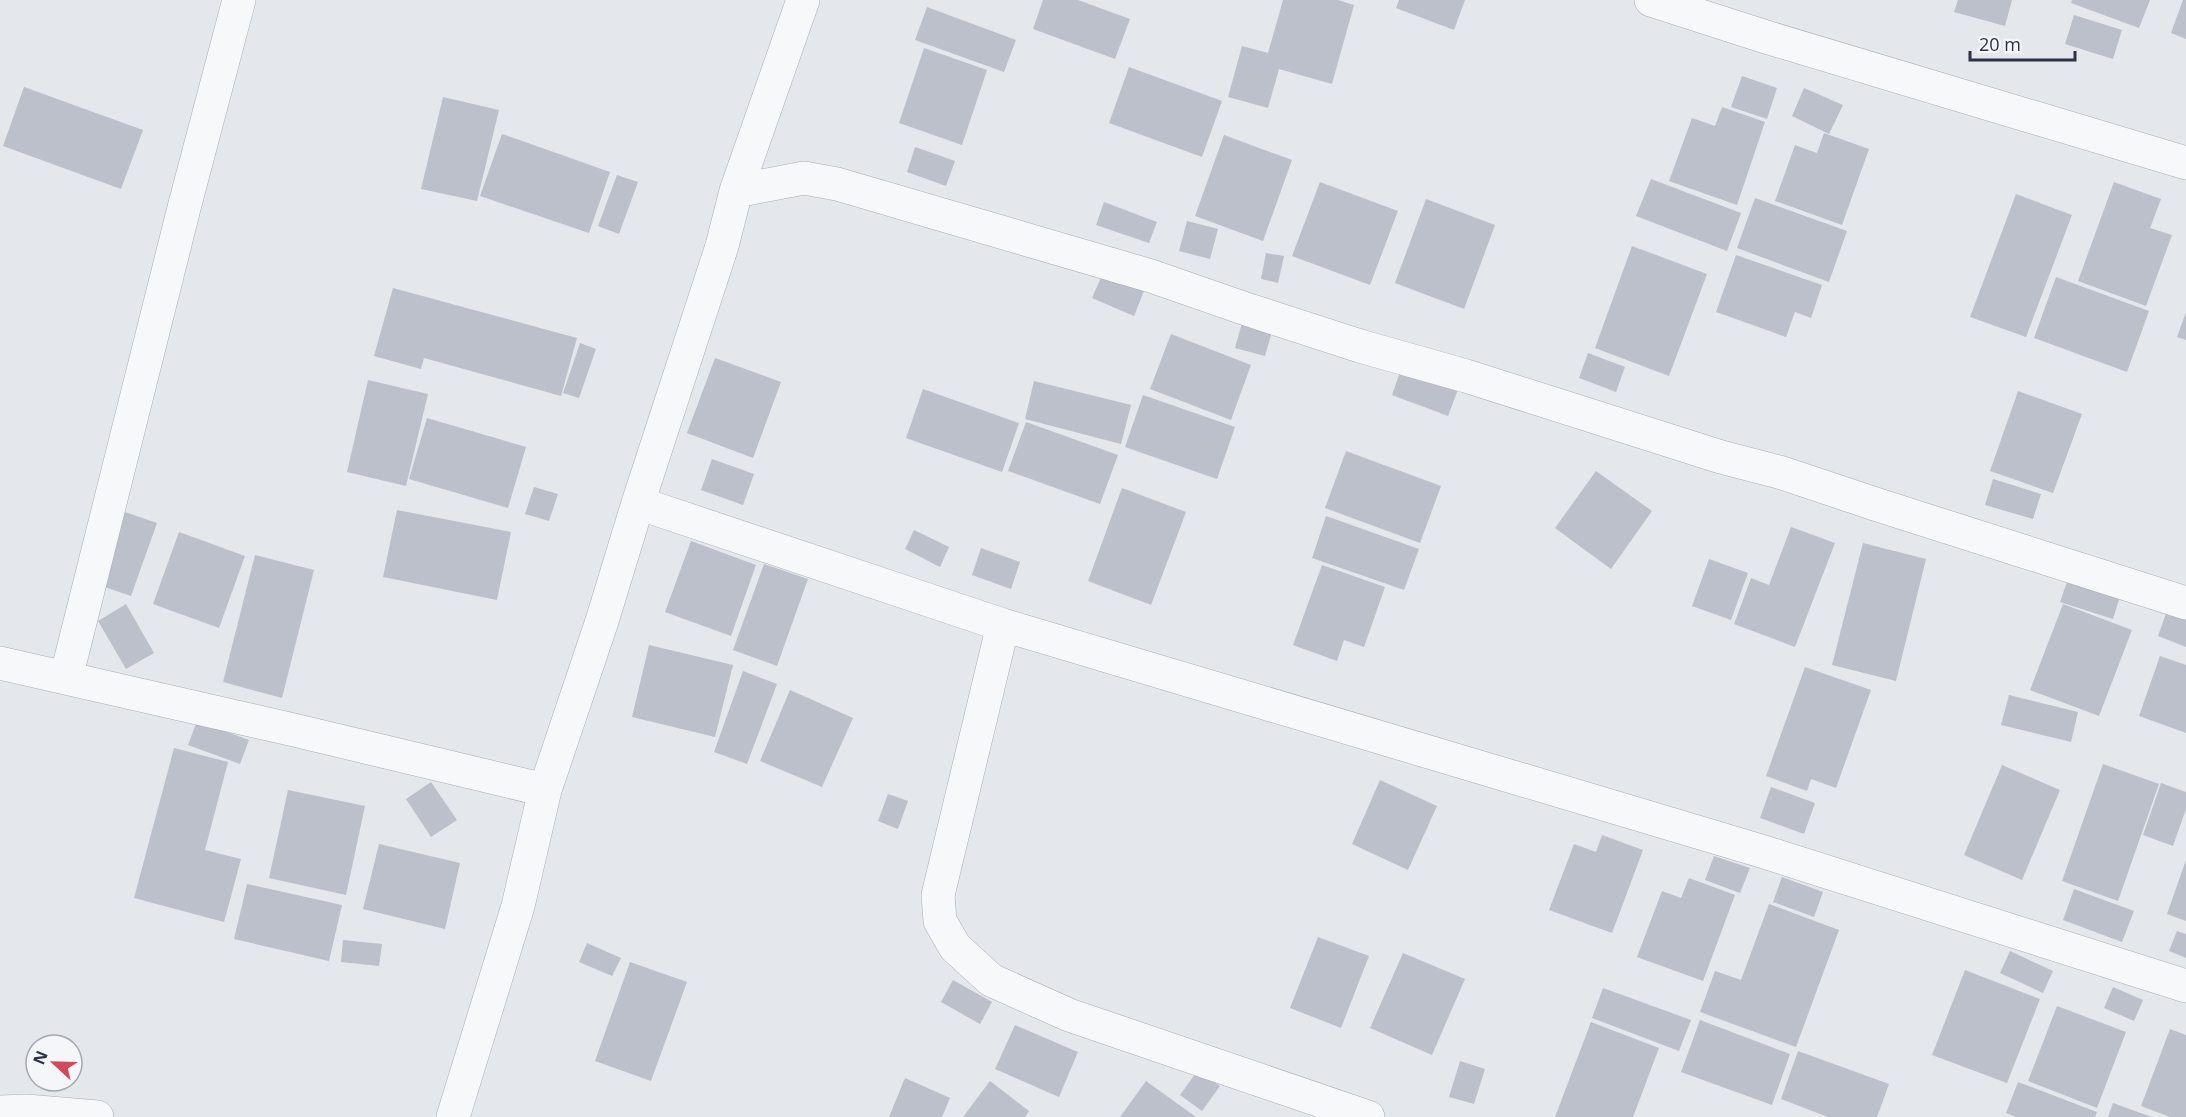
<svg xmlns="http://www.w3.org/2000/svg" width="2186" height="1117" font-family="'Open Sans',sans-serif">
<rect width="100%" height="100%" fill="#e4e7ec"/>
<path fill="#bbc0ca" d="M1043 0H1078L1130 19 1115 59 1033 29Z
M1283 0H1338L1354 5 1332 84 1279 69 1268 108 1228 97 1242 46 1268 53Z
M1399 0H1465L1454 30 1396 8Z
M1958 0H2012L2005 26 1954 12Z
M2072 0H2150L2139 28 2071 3Z
M2183 0H2186V39L2171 33Z
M927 7 1016 40 1004 72 915 40Z
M2074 15 2122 30 2113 59 2065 44Z
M924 48 987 70 962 145 899 123Z
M1129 67 1222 101 1202 157 1109 123Z
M1742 76 1777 88 1767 119 1731 107Z
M24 87 143 130 121 189 3 146Z
M1804 88 1843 105 1829 134 1792 116Z
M443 97 499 110 477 201 421 189Z
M1722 107 1765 122 1737 205 1669 181 1692 118 1715 126Z
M1824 133 1869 149 1842 225 1775 201 1795 145 1817 153Z
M502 134 610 172 589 233 480 196Z
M1224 135 1292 160 1263 241 1195 216Z
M915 147 955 161 946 186 907 172Z
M617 175 638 182 619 234 598 226Z
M1651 179 1741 213 1727 251 1636 216Z
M1320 182 1398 211 1370 285 1292 256Z
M2114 182 2161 199 2150 228 2172 235 2146 306 2078 281Z
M2016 194 2072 215 2026 337 1970 317Z
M1755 198 1847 231 1829 282 1737 248Z
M1426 199 1495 225 1464 309 1395 283Z
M1104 202 1157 222 1149 243 1096 225Z
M1187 221 1218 229 1210 259 1179 251Z
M1632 246 1707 274 1669 376 1595 348Z
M1266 253 1284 256 1278 283 1261 279Z
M1736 255 1822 285 1811 318 1795 312 1786 337 1716 312Z
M1103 273 1144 291 1134 316 1092 298Z
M2056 277 2149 311 2127 372 2034 338Z
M393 288 577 338 561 396 424 358 421 369 374 356Z
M2186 312V340L2177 337Z
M1243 319 1273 328 1265 356 1235 348Z
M1171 334 1251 365 1231 420 1150 389Z
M580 343 596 349 579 398 563 393Z
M1588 353 1625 367 1616 392 1579 378Z
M715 358 781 382 753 458 687 433Z
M1402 366 1459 387 1448 416 1392 395Z
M368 380 428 394 406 486 347 472Z
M1034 381 1131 405 1121 444 1025 419Z
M923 389 1019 423 1002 472 906 438Z
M2018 391 2082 414 2053 493 1990 471Z
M1143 395 1235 427 1217 479 1125 447Z
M427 418 526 447 508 508 409 479Z
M1026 422 1118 455 1100 504 1008 471Z
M1346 451 1441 486 1420 543 1325 508Z
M712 459 754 474 743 505 701 490Z
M1596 471 1652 511 1611 569 1555 528Z
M1993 479 2041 494 2033 519 1985 505Z
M534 487 558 494 549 521 525 514Z
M1122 488 1186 512 1151 605 1088 581Z
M397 510 511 532 497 600 383 577Z
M125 512 157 523 131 596 99 585Z
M1326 516 1419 549 1404 590 1312 558Z
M1791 527 1835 543 1795 647 1734 624 1751 578 1769 585Z
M914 530 949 547 940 567 905 549Z
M179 532 245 556 219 628 153 604Z
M691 541 756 565 731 636 665 612Z
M1863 543 1926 559 1896 681 1832 665Z
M981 548 1020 562 1011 589 972 575Z
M255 555 314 570 282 698 223 682Z
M1709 559 1748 573 1731 620 1692 606Z
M764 564 808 579 777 666 733 650Z
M1322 565 1385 587 1364 647 1344 640 1337 661 1293 645Z
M2069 576 2121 593 2113 619 2060 602Z
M126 604 154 653 126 669 98 621Z
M2063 604 2132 630 2099 716 2030 690Z
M2168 608 2186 615V647L2158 636Z
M649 645 733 665 715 737 632 717Z
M2160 656 2186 665V733L2139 716Z
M1805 667 1871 690 1836 788 1811 779 1807 791 1766 776Z
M743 671 777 684 747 764 714 752Z
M790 690 853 718 822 787 760 761Z
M2009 695 2078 712 2071 742 2001 725Z
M197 721 249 740 240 764 188 745Z
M174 748 228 762 205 850 241 859 224 922 134 898Z
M2103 764 2159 784 2118 901 2062 881Z
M2002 765 2060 790 2022 880 1964 855Z
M1380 780 1437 806 1408 870 1352 844Z
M431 782 457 820 431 837 406 799Z
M2161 783 2186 792V809L2173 846 2143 835Z
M1771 787 1815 803 1804 834 1760 818Z
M288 790 365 806 346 895 269 878Z
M888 794 908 801 898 829 878 821Z
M1602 835 1643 850 1612 933 1549 910 1574 844 1596 852Z
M379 844 460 863 445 929 363 909Z
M1714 856 1750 868 1740 893 1705 880Z
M2186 860V921L2167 914Z
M1782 877 1823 892 1814 917 1773 902Z
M1689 878 1735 895 1703 981 1637 957 1662 891 1681 898Z
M247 884 342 905 329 961 234 939Z
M2074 889 2134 911 2122 942 2063 920Z
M1769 904 1839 930 1796 1047 1700 1012 1715 971 1741 980Z
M2177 931 2186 934V958L2169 951Z
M1318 937 1369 956 1341 1028 1290 1008Z
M343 940 382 944 379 966 341 962Z
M587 943 621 958 612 976 579 962Z
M2010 951 2053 971 2043 993 2000 973Z
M1403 953 1465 979 1432 1055 1370 1028Z
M630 962 687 982 651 1081 595 1061Z
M1965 970 2040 999 2007 1083 1932 1055Z
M953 980 992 1002 980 1024 941 1002Z
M2113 987 2143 1000 2134 1021 2104 1008Z
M1603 988 1691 1020 1679 1051 1592 1018Z
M2057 1006 2126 1032 2097 1108 2028 1081Z
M1700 1020 1790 1054 1772 1105 1681 1072Z
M1591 1022 1659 1048 1633 1117H1555Z
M1015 1025 1078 1052 1059 1097 995 1069Z
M2170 1029 2186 1035V1117H2170L2141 1106Z
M1798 1051 1889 1084 1877 1117H1828L1781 1099Z
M1460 1061 1485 1069 1474 1104 1449 1097Z
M1198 1070 1220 1086 1202 1111 1180 1095Z
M905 1078 950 1098 942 1117H889Z
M990 1081 1029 1111 1025 1117H963Z
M1146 1081 1196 1117H1120Z
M2018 1082 2097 1112 2095 1117H2016L2006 1113Z
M2113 1103 2152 1117H2108Z"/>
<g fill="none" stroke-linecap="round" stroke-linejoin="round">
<g stroke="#a9aeb7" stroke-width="34">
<path id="minor" d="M1651 0 1766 37 2186 163
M736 191 803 0
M638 503 1003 625 1761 851 2186 986
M1003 625 938 895 940 921 955 947 991 980 1069 1015 1368 1117
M0 663 294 730 545 790
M66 678 184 208 239 0
M0 1112 26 1111 97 1117
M453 1117 518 906 545 790 602 621 638 503 722 246 736 191 804 178 837 184 1151 276 1246 309 1360 346 1466 376 1721 457 1779 472 1875 504 2186 603"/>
</g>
<use href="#minor" stroke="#f7f8fa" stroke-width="33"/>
</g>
<g transform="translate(54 1063) rotate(292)"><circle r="28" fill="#f4f6f9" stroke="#a4a8b1" stroke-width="1.5"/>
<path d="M0-4.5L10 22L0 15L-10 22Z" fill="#d1495b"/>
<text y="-9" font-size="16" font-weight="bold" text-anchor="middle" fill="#2b3445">N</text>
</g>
<path d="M1970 51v9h105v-9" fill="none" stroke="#2b3445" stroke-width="3"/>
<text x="1979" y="51" font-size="18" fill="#2b3445" stroke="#f4f6f9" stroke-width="4.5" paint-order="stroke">20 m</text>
</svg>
